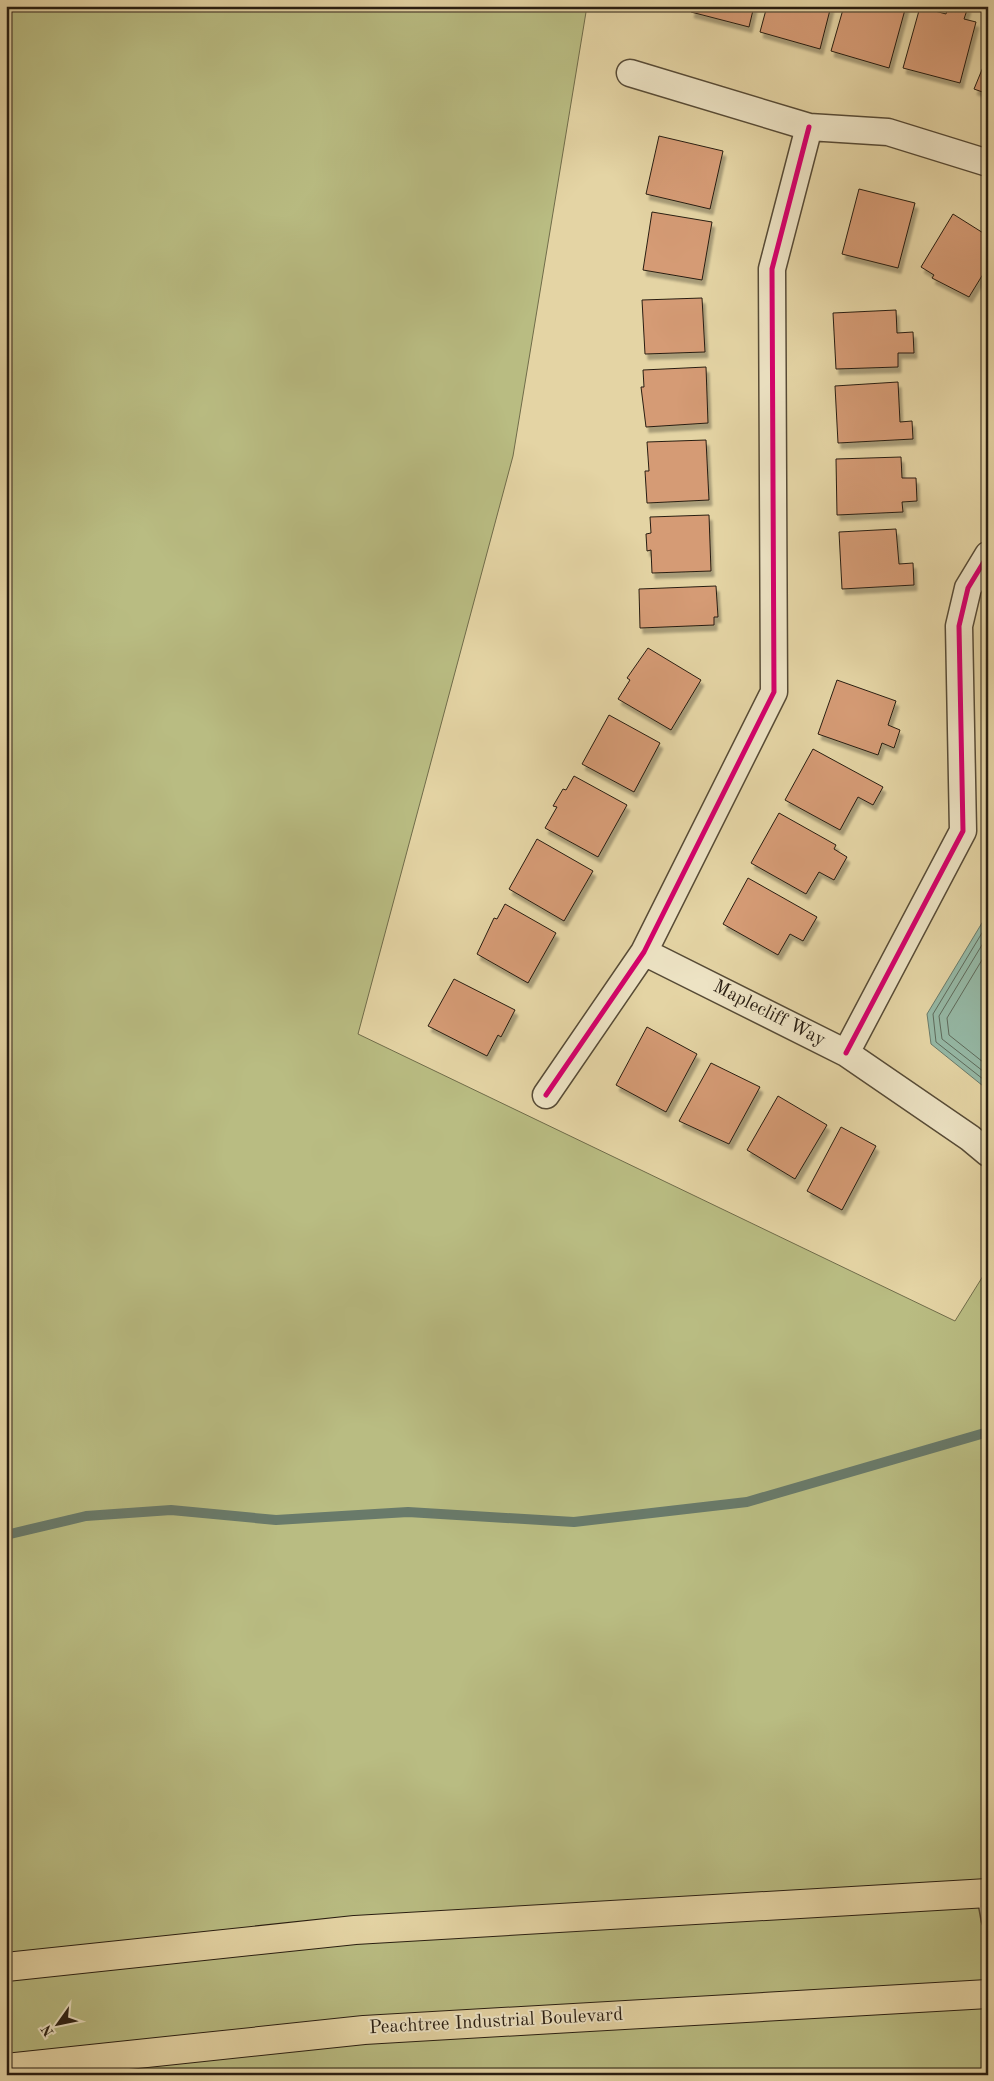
<svg xmlns="http://www.w3.org/2000/svg" width="994" height="2081" font-family="'Old Standard TT',serif">
<defs>
<filter id="shadow"><feDropShadow dx="3" dy="5.5" stdDeviation="1" flood-color="#0004"/></filter>
</defs>
<rect width="100%" height="100%" fill="#e4d4a4"/>
<filter id="stains"><feTurbulence type="fractalNoise" baseFrequency=".004" numOctaves="4"/><feColorMatrix values="0 0 0 0 .2 0 0 0 0 .09 0 0 0 0 .02 0 0 0 .5 -.17"/></filter>
<radialGradient id="worn" r=".72"><stop offset=".6" stop-color="#630" stop-opacity="0"/><stop offset="1" stop-color="#630" stop-opacity=".3"/></radialGradient>
<path fill="#b9bc82" stroke="#706c4a" d="M6 6H587L513 456 358 1034 955 1321 988 1268V2075H6Z"/>
<path fill="#95b8a5" stroke="#697a6a" d="M988 913V1090L931 1044 927 1014Z"/>
<g fill="none" stroke-linecap="round" stroke-linejoin="round">
<path stroke="#5e6a5b" stroke-width="1" d="M988 923 933 1014 936 1042 988 1083
M988 935 939 1016 942 1039 988 1075
M988 950 947 1018 949 1035 988 1066"/>
<path stroke="#697a6a" stroke-width="10" d="M6 1535 86 1516 171 1510 276 1520 408 1512 574 1522 747 1502 988 1432"/>
</g>
<path fill="#d59b74" stroke="#281d11" filter="url(#shadow)" d="M693 6H754L749 27 691 12Z
M767 6H831L820 49 760 32Z
M844 6H906L889 68 831 51Z
M948 6 968 7 964 19 976 22 960 83 903 68 920 7 946 14Z
M988 55V94L974 89Z
M659 136 723 151 710 209 646 194Z
M859 189 915 203 898 268 842 254Z
M652 212 712 222 702 280 643 270Z
M953 214 988 236V266L969 297 932 278 934 275 921 267Z
M702 298 705 352 645 354 642 300Z
M896 310 897 333 913 332 914 353H898V367L836 369 833 313Z
M706 367 708 423 646 427 641 387H644L643 370Z
M898 382 900 422 912 421 913 439 838 443 835 386Z
M706 440 709 500 647 503 645 471H649L647 442Z
M901 457 902 478H916L917 501 902 502 903 512 837 515 836 459Z
M709 515 711 571 652 573 651 550 647 551 646 534 651 533 650 517Z
M896 529 899 564 913 563 914 585 842 589 839 532Z
M716 586 718 617H714V625L640 628 639 589Z
M648 648 701 680 671 730 618 699 630 680 627 678Z
M837 680 896 701 888 725 900 730 894 748 882 743 878 755 818 734Z
M609 715 660 743 634 792 582 764Z
M813 749 883 787 873 805 858 797 840 830 785 800Z
M574 776 627 805 598 857 545 828 557 807 553 806 563 789 566 790Z
M779 813 836 845 834 849 847 857 834 880 819 872 806 894 751 863Z
M537 839 593 871 564 921 509 889Z
M748 878 817 917 803 941 790 934 778 955 723 924Z
M505 904 556 933 528 983 477 954 494 918 497 919Z
M454 979 515 1010 501 1037 498 1035 487 1056 428 1026Z
M647 1027 697 1054 666 1112 616 1085Z
M711 1063 760 1087 729 1144 679 1121Z
M778 1096 827 1125 795 1179 747 1150Z
M841 1127 876 1146 842 1210 807 1191Z"/>
<g fill="none" stroke-linecap="round" stroke-linejoin="round">
<g stroke="#574b36" stroke-width="15">
<path id="service" d="M983 1893 988 1921"/>
</g>
<g stroke="#574b36" stroke-width="29">
<path id="minor" d="M630 73 809 127 888 132 988 163
M644 952 846 1053 970 1138 988 1153
M846 1053 963 831 959 626 968 588 988 555
M546 1095 644 952 774 692 772 269 809 127"/>
</g>
<g stroke="#281d11" stroke-width="30">
<path id="primary" d="M6 1967 355 1930 988 1893
M6 2068 364 2030 988 1994"/>
</g>
<use href="#service" stroke="#ede3c4" stroke-width="12"/>
<use href="#minor" stroke="#ede3c4" stroke-width="26"/>
<use href="#primary" stroke="#e4d4a4" stroke-width="28"/>
<g stroke="#ede3c4" stroke-width="8">
<path id="cycleway" d="M846 1053 963 831 959 626 968 588 988 555
M546 1095 644 952 774 692 772 269 809 127"/>
</g>
<use href="#cycleway" stroke="#d6006c" stroke-width="5"/>
</g>
<g text-anchor="middle" dominant-baseline="central" stroke-width="4" stroke-linejoin="round" paint-order="stroke">
<g font-size="19" fill="#281d11" stroke="#ede3c4">
<text transform="translate(769 1014) rotate(27)">Maplecliff Way</text>
<text transform="translate(496 2022) rotate(-3)">Peachtree Industrial Boulevard</text>
</g>
</g>
<rect width="994" height="2081" fill="none" stroke="#e4d4a4" stroke-width="25"/>
<rect x="8" y="8" width="979" height="2066" fill="none" stroke="#281d11" stroke-width="2.5"/>
<rect x="12" y="12" width="969" height="2056" fill="none" stroke="#281d11"/>
<g transform="translate(58 2024) rotate(237)" stroke="#ede3c4" stroke-width="4" paint-order="stroke">
<path d="M0-4L9 19L0 12L-9 19Z" fill="#281d11"/>
<text y="-8" font-size="14" font-weight="bold" text-anchor="middle" fill="#281d11">N</text>
</g>
<rect width="100%" height="100%" filter="url(#stains)"/>
<rect width="100%" height="100%" fill="url(#worn)"/>
</svg>
